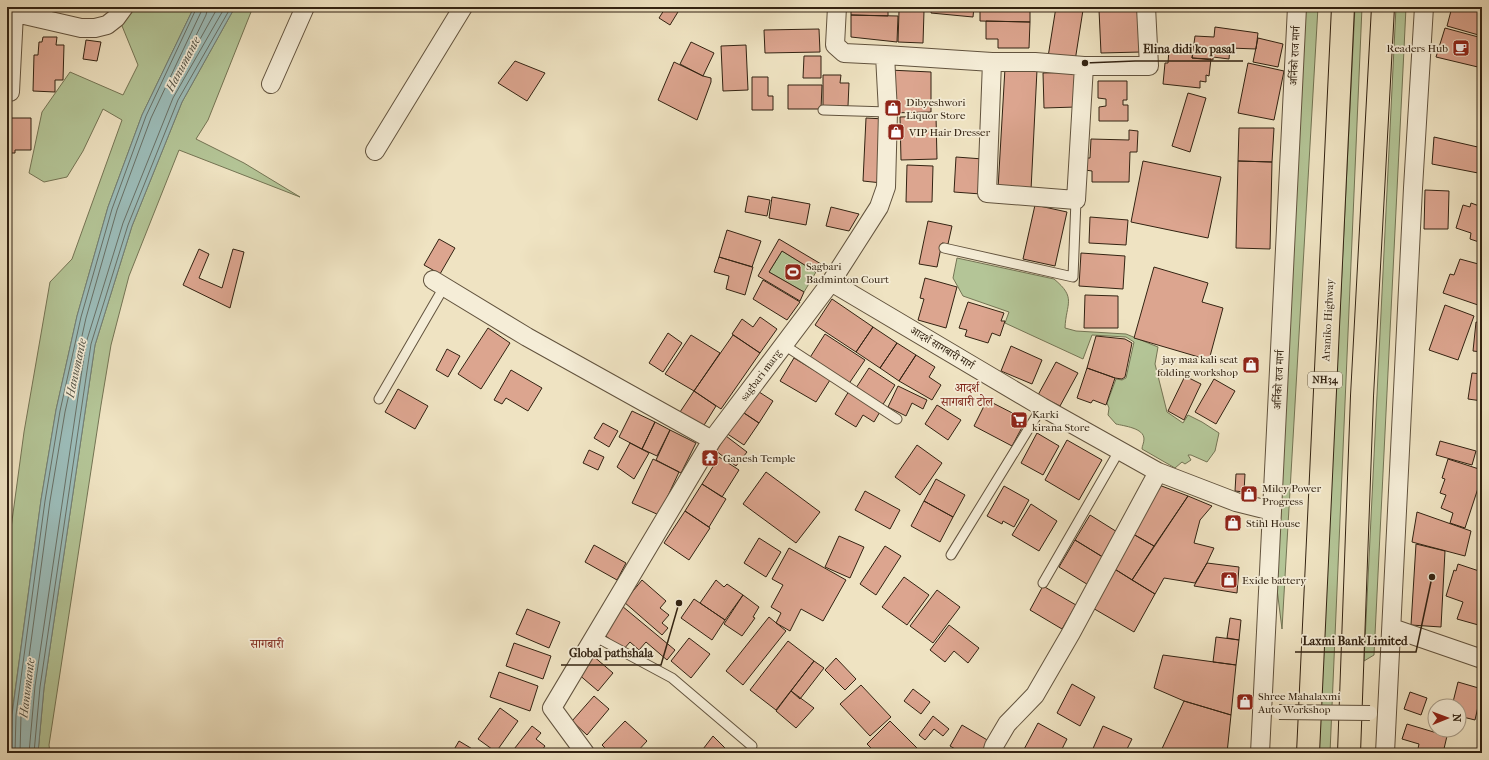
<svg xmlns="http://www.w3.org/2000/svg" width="1489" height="760" font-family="'IM FELL French Canon','Noto Serif Devanagari',serif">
<rect width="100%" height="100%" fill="#efe3c2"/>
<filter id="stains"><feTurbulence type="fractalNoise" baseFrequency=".005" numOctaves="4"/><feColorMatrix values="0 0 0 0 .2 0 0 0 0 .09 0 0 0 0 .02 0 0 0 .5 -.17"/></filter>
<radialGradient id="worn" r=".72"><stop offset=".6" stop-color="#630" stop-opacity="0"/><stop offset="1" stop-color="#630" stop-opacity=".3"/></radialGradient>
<path fill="#b4c597" stroke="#747454" d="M132 7H194L142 115 108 207 77 316 56 410 41 500 12 713 11 753H7V558L24 432 50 282 72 259 122 120 103 109 83 151 67 177 44 182 29 173 42 112 70 72 123 95 138 65 120 21Z
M235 7H253L208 120 196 139 244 163 300 197 179 150 129 276 111 345 101 405 49 745 50 753H38L44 688 95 345 132 226 182 102Z
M1303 7H1318L1282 629 1276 581Z
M1355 7H1362L1330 753H1318Z
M1396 7H1406L1404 49 1374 655 1364 661Z
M782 251 816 272 804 292 769 272Z
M957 258 1054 279C1077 298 1066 303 1065 328L1076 331 1126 334 1158 347 1155 364 1167 412 1183 423 1188 415 1202 422 1219 433 1215 451 1207 462 1191 455H1188L1191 460 1185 464 1182 462 1175 468 1142 449C1142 446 1144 443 1144 439 1144 428 1124 426 1116 424L1108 415 1109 408 1107 403 1116 379 1122 380 1126 378 1134 342 1126 337 1092 335 1083 359 1005 323 1009 312 963 296 953 278Z"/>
<path fill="#9cbdba" stroke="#727f77" d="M194 7H235L182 102 132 226 95 345 44 688 38 753H11L12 715 41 500 56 410 77 316 108 207 142 115Z"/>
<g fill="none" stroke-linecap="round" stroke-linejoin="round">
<path stroke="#687066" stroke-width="1" d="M208 7 206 15 190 48 191 51 194 50 218 7
M15 753 16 715 45 501 60 411 81 317 112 209 146 116 197 7
M20 753 21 716 50 501 65 412 86 318 117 210 151 118 201 12 202 7
M29 753 35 686 86 343 123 223 173 98 225 7
M34 753 40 687 91 344 128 225 178 100 231 7"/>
</g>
<path fill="#dca58f" stroke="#332312" d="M50 7H75V11L49 8Z
M666 7H681L670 25 659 18Z
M787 7H822V10H787Z
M851 7H888V16L851 15Z
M932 7H974L973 17 931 13Z
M980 7H1030V22L980 21Z
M1056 7 1083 10 1075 61 1048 57Z
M1452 7H1462L1482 13V36L1447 26Z
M1140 8 1141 52 1101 53 1099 10Z
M899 11H924L923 43 898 42Z
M851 15 898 16 897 42 851 37Z
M986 21 1030 22 1029 48H998V39H986Z
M1215 27 1258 33 1256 49 1230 48 1229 59 1213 57V60L1192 58 1195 36 1214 37Z
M1445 28 1482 38V68L1436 57Z
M819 29 820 52 765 53 764 30Z
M43 37H57L56 45H64L63 80H55V92L33 91 34 55H38L39 42H42Z
M1258 38 1283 44 1278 67 1253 62Z
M86 40 101 42 97 61 83 59Z
M691 42 714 53 703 76 680 64Z
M746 45 748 90 723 91 721 46Z
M1169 50 1193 53 1192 58 1211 59 1209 76 1206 75V82L1200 81V88L1163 84 1165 63H1168Z
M804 56H821V78H803Z
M515 61 545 73 527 101 498 83Z
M674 62 703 76 711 78V82L697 120 658 100Z
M1248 63 1284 71 1274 120 1238 113Z
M1005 68 1037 70 1031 190 998 189Z
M889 70 931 72V112L889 113Z
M1075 72 1076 107 1044 108 1043 73Z
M823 75H841L840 83H849L848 106H823Z
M752 77H768V96H773V110H752Z
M1098 81H1127V100H1123V105H1128V121H1099V107L1106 106V99L1098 98Z
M788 85H822L821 109H788Z
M1188 93 1206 98 1190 152 1172 146Z
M936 116 937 159 901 160 900 117Z
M7 118H31V150H15V153H7Z
M866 118 885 119 882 183 863 181Z
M1239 128H1274L1272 162 1238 161Z
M1129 130 1138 131 1137 152H1130L1129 182H1092V171L1085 170 1086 158H1090L1091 139 1129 140Z
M1434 137 1482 148 1478 173 1432 164Z
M956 157 983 159 981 194 954 192Z
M1143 161 1221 177 1208 238 1131 222Z
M1238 161 1272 162 1270 249 1236 248Z
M907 165 933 166 932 202H906Z
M1425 190 1449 191 1448 229H1424Z
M748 196 770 200 767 216 745 212Z
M772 197 810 204 806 225 769 218Z
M1471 203 1482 207V243L1470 239 1471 233 1456 228 1463 205 1470 207Z
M1035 205 1067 212 1055 266 1023 259Z
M831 207 859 214 849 231 826 226Z
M1090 217 1128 220 1126 245 1089 243Z
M928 221 952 226 948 244 942 243 937 267 919 264Z
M727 230 761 241 752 267 719 257Z
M439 239 455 248 440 274 424 265Z
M779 239 821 264 816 272 782 251 769 272 804 292 800 301 758 276Z
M199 249 209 254 199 278 222 288 233 249 244 252 230 308 183 285Z
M1081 253 1125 256 1123 289 1079 286Z
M719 257 753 267 745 295 726 289 729 276 714 272Z
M1460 259 1482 265V291L1478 305 1443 293 1450 274 1454 275Z
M1154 267 1208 283 1202 302 1223 308 1209 360 1134 338Z
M925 278 957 287 946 328 918 320 924 299 920 298Z
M763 280 800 302 787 320 753 299Z
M1085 295 1118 296V328H1084Z
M832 299 873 327 856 352 815 325Z
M968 302 1004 313 1001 321H1005L1000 336 992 333 988 343 965 336 967 330 959 328Z
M1445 305 1474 316 1458 360 1429 350Z
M760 317 777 329 760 353 732 334 742 319 753 327Z
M1476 322 1482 323V352L1473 351Z
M873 327 897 343 880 368 856 352Z
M488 328 510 343 481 389 458 374Z
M668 333 682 343 663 372 649 363Z
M825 334 865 360 848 385 809 359Z
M691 335 720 353 694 391 665 374Z
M733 335 760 353 721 409 694 391Z
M1096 336 1125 339 1132 343 1125 377 1122 379 1115 378 1087 368Z
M897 343 916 355 899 381 880 368Z
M1011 346 1042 360 1032 384 1001 371Z
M447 349 460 356 448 377 436 370Z
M916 355 935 367 929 377 941 385 932 400 899 381Z
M794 358 830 380 816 402 780 381Z
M1056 362 1078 373 1060 406 1038 395Z
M869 368 895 385 882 406 856 388Z
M1087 368 1115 378 1106 405 1093 400 1091 403 1077 398Z
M511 370 542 388 528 411 506 398 502 404 494 400Z
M1472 373 1482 374V401L1468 399Z
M1185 376 1201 384 1184 420 1168 411Z
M1214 379 1235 391 1216 424 1195 412Z
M898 386 927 400 923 409 912 403 906 416 888 407Z
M398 389 428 406 415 429 385 412Z
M756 390 773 401 759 423 741 411Z
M694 391 716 406 701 430 678 415Z
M849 391 881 410 874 422 863 415 856 427 835 414Z
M987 400 1026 420 1012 446 974 426Z
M937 405 961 420 948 440 925 424Z
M632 411 655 422 642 449 619 437Z
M741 411 759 423 744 445 726 433Z
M655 422 670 430 657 456 642 449Z
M603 423 618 431 609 447 594 438Z
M670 430 696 443 681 473 656 460Z
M1037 433 1059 446 1043 475 1021 463Z
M726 436 747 452 736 466 716 451Z
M1067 440 1102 460 1079 500 1045 480Z
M1440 441 1476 451 1472 465 1436 455Z
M630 443 649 453 634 479 617 467Z
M917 445 942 463 920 495 895 477Z
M589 450 604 457 598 470 583 463Z
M709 452 716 456 712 465 704 460Z
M719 457 739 470 722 497 702 484Z
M653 459 679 472 659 515 632 503Z
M1448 459 1482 470V476L1465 528 1450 523 1453 513 1441 508 1446 495 1440 493 1445 479 1442 478Z
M766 472 820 512 796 543 743 504Z
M1236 474H1245L1244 492 1235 491Z
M936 479 965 495 953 517 924 501Z
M702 484 726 499 709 527 685 511Z
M1159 485 1188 496 1154 546 1133 534Z
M1004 486 1029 500 1014 527 1003 521 1002 524 987 516Z
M865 491 900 510 890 529 855 510Z
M1188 496 1212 506 1200 520 1194 543 1214 548 1207 563 1195 583 1164 578 1155 594 1132 580Z
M924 501 953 517 940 542 911 526Z
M1031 504 1057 521 1039 551 1012 535Z
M685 511 710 528 689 560 664 543Z
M1417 512 1471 531 1465 556 1412 542Z
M1090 515 1122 535 1106 559 1075 540Z
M1133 534 1154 546 1132 580 1113 568Z
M839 536 864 547 850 578 825 567Z
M759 538 781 552 766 577 744 563Z
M1075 540 1106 559 1090 586 1059 567Z
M1416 544 1445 551 1441 627 1411 625Z
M594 545 626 563 617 580 585 562Z
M885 546 901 556 876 595 860 584Z
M789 548 846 580 823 621 801 609 790 631 776 623 781 613 771 607 783 585 772 579Z
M1207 563 1239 567 1237 593 1194 586Z
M1458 564 1482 572V626L1457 619 1463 602 1446 596 1454 570 1456 571Z
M1113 568 1155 594 1134 632 1091 607Z
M904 577 929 595 907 625 882 607Z
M642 580 666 601 660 608 669 615 662 623 668 628 662 635 624 602Z
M716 580 724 587 727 584 743 595 725 620 700 603Z
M1043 586 1076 605 1062 629 1030 610Z
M937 590 960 607 933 643 910 626Z
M743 595 759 607 753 617 755 618 742 636 724 624Z
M694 599 725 620 712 640 681 618Z
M622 606 675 650 667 660 646 642 639 650 630 642 623 650 601 632Z
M527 609 560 622 549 648 516 634Z
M769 617 786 631 743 685 726 671Z
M1230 618 1241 620 1239 640 1227 638Z
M949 625 979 648 968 663 954 651 945 662 930 650Z
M1216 637 1239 640 1236 665 1213 662Z
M689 638 710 654 691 678 671 661Z
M788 641 814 661 776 710 750 690Z
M514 643 551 656 543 679 506 666Z
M592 655 613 673 598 691 577 673Z
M1163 655 1236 665 1231 715 1184 701 1154 688Z
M836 658 856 679 845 690 825 670Z
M814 661 824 668 800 699 791 691Z
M499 672 538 686 530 711 490 697Z
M1458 682 1482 689 1475 720 1459 716V706H1452Z
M1072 684 1095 697 1080 726 1057 713Z
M861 685 891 717 870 736 840 704Z
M913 689 930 702 921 714 904 701Z
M791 691 814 708 796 728 776 711Z
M1410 692 1427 698 1421 715 1404 709Z
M594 696 609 709 587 735 572 721Z
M1184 701 1231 715 1227 753H1160Z
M500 708 518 721 496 752 478 739Z
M933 716 949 729 943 736 934 729 925 740 919 735Z
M625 721 647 741 636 753H610L602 745Z
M890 721 920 751 918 753H876L867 744Z
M1038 723 1067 739 1060 753H1022Z
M1407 724 1447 736 1443 753H1417L1419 744 1402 739Z
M962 725 989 741 982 753H962L950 746Z
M532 726 541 733 536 739 545 746 540 753H511Z
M1103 726 1132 739 1125 753H1091Z
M713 736 730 753H700Z
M459 741 479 753H452Z
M641 749 645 753H636Z"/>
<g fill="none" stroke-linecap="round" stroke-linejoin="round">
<g stroke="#62533e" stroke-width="11">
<path id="service" d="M823 110 888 112
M944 248 1073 277 1076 200
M784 345 897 419
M379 399 444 287
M951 555 1042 407
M1043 583 1119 451
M594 636 672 678 752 746"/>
</g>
<g stroke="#62533e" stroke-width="20">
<path id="minor" d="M7 11 81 28H95L107 25 116 18 124 7
M885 55 992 62H1035L1084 66H1149L1146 7
M992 62 987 193 1076 200 1084 66
M271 84 305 7
M7 92H10L14 13
M375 151 463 7
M433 280 527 337 712 440
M831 282 1042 407 1158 472
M1392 628 1482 659
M585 753 552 708 712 440 831 282 879 207 886 187 888 112 885 55 844 53 835 45 837 7
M992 753 994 746 1007 724 1035 695 1071 633 1158 472 1236 502 1272 511
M1260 753 1297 7
M1385 753 1413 188 1424 7"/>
</g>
<g stroke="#332312" stroke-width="24">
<path id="trunk" d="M1308 753 1343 7
M1349 753 1362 396 1383 7"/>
</g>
<use href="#service" stroke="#f5edd7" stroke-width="9"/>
<use href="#minor" stroke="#f5edd7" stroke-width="18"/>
<use href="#trunk" stroke="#efe3c2" stroke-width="22"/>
<g stroke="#62533e" stroke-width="16" stroke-linecap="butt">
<path id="pedestrian-bridge" d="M1279 712 1370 713"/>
</g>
<use href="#pedestrian-bridge" stroke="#f5edd7" stroke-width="14"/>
</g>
<defs>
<g id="cafe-square" transform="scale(0.9)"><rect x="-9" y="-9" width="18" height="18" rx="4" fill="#8f2418" stroke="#f5edd7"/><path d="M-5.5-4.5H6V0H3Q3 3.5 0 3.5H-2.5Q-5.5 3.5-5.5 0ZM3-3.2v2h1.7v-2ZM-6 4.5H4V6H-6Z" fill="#fff"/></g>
<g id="shop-square" transform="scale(0.9)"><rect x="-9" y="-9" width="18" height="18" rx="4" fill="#8f2418" stroke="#f5edd7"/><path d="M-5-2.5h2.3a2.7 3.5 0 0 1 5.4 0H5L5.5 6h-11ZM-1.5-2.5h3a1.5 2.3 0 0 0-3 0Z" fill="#fff"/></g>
<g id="stadium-square" transform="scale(0.9)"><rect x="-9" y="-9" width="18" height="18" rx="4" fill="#8f2418" stroke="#f5edd7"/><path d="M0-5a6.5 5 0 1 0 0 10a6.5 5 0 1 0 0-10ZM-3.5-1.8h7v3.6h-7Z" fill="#fff"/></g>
<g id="supermarket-square" transform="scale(0.9)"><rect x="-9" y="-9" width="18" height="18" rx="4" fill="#8f2418" stroke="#f5edd7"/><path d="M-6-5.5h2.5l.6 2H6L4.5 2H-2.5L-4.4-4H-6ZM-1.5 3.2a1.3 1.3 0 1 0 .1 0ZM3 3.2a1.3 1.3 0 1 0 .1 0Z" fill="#fff"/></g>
<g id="temple-square" transform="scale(0.9)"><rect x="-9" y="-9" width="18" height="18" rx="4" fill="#8f2418" stroke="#f5edd7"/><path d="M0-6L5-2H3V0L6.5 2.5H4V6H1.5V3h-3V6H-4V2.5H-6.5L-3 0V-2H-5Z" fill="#fff"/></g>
</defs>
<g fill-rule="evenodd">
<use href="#cafe-square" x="1461" y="48"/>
<use href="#shop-square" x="893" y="108"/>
<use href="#shop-square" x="896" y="132"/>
<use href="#stadium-square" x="793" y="272"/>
<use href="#shop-square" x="1251" y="365"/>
<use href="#supermarket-square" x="1019" y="420"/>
<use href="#temple-square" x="710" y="458"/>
<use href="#shop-square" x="1249" y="494"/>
<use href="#shop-square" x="1233" y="523"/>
<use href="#shop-square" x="1229" y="580"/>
<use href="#shop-square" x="1245" y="702"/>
</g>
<g text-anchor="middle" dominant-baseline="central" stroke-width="3.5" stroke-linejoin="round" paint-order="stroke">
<rect fill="#f5edd7" stroke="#6d604d" stroke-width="1" x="1308" y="372" width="34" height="16" rx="3"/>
<g font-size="10" font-weight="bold" fill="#332312">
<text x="1325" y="380">NH34</text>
</g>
<g font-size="11" fill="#332312" stroke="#f5edd7" text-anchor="start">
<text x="1448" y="48" text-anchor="end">Readers Hub</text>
<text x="906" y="102">Dibyeshwori<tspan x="906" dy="13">Liquor Store</tspan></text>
<text x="909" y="132">VIP Hair Dresser</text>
<text x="806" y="266">Sagbari<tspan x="806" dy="13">Badminton Court</tspan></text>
<text x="1238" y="359" text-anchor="end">jay maa kali seat<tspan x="1238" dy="13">folding workshop</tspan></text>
<text x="1032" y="414">Karki<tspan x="1032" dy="13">kirana Store</tspan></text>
<text x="723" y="458">Ganesh Temple</text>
<text x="1262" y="488">Milcy Power<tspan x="1262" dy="13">Progress</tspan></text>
<text x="1246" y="523">Stihl House</text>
<text x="1242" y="580">Exide battery</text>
<text x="1258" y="696">Shree Mahalaxmi<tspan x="1258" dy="13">Auto Workshop</tspan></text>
</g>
<g font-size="11" fill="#332312" stroke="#f5edd7">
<text transform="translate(1295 56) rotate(-87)">अर्निको राज मार्ग</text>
<text transform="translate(1328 320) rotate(-87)">Araniko Highway</text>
<text transform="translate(942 348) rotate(31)">आदर्श सागबारी मार्ग</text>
<text transform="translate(761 375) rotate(-53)">sagbari marg</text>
<text transform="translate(1279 380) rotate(-87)">अर्निको राज मार्ग</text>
</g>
<g font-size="12" font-style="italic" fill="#525144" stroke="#f5edd7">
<text transform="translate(183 64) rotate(-62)">Hanumante</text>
<text transform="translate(76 368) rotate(-78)">Hanumante</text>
<text transform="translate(27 688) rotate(-83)">Hanumante</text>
</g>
<g font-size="12" fill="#7a1f14" stroke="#f5edd7">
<text x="967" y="388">आदर्श<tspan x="967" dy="14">सागबारी टोल</tspan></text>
<text x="267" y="644">सागबारी</text>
</g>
</g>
<path fill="none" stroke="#332312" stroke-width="1.5" d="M1085 63L1135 61H1243M1432 577L1416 652H1295M679 603L661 665H561"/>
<g fill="#332312" stroke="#f5edd7" stroke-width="1.5">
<circle cx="1085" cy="63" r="4"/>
<circle cx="1432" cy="577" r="4"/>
<circle cx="679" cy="603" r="4"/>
</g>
<g font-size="12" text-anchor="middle" font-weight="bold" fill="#332312" stroke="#f5edd7" stroke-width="3.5" stroke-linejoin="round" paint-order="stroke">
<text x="1189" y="53">Elina didi ko pasal</text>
<text x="1355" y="645">Laxmi Bank Limited</text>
<text x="611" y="657">Global pathshala</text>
</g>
<rect width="1489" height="760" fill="none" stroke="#efe3c2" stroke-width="24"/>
<rect x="8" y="8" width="1473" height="744" fill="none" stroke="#332312" stroke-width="2"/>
<rect x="12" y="12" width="1465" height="736" fill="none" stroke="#332312"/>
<g transform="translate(1447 718) rotate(89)"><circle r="19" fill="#f5edd7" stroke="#a79c88"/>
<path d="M0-3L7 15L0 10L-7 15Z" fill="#8f2418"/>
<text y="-6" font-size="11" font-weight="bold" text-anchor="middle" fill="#332312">N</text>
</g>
<rect width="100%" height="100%" filter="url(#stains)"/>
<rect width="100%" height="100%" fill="url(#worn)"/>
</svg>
